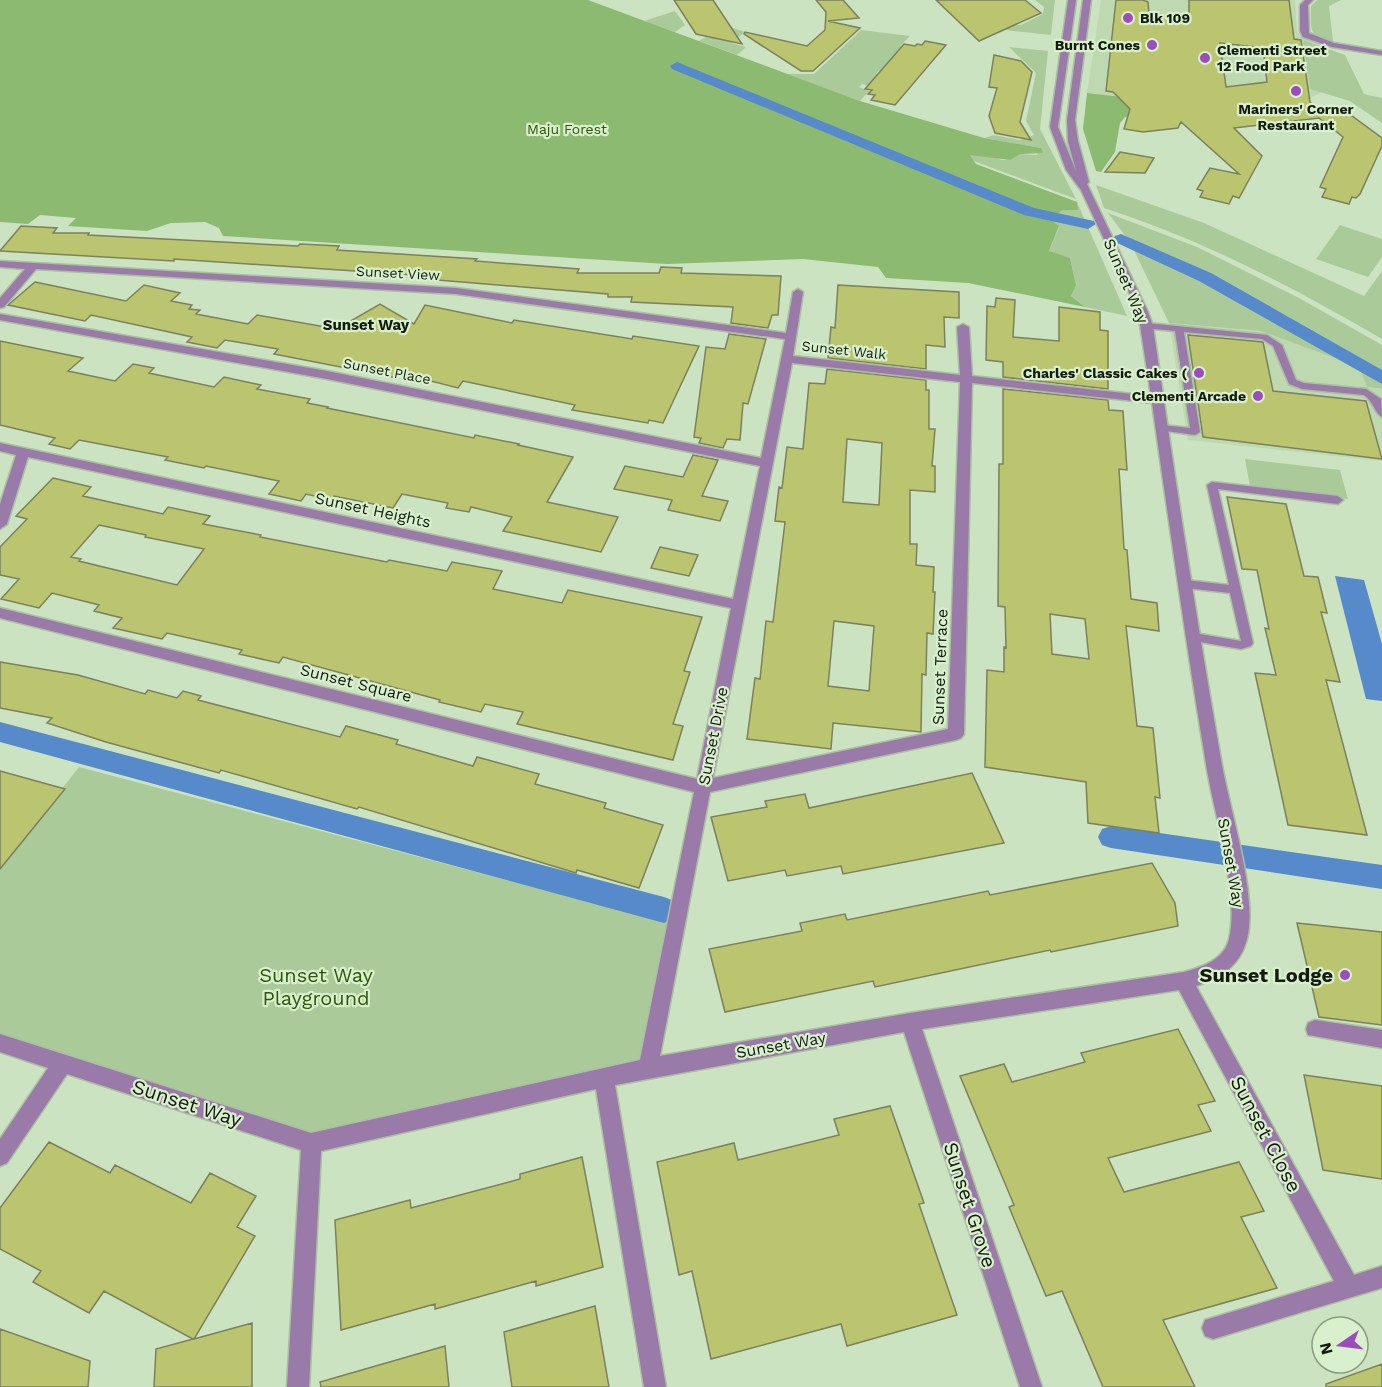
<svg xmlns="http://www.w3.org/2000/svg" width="1382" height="1387" font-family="'Work Sans',sans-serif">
<rect width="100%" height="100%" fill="#cce3c1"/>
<path fill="#bed8b0" d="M1101 0H1295L1297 31 1300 36 1329 48 1330 87 1311 98 1223 108 1087 93Z
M1169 323 1261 331 1359 367 1367 387 1382 389V461L1188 440Z"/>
<path fill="#abca9a" d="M1035 0H1055L1051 35 969 26 1021 25 1043 14 1044 7Z
M1317 0H1341L1329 6 1333 41C1307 38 1311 27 1311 6Z
M675 11 685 25 675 32 644 21Z
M725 25 745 32 731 43 746 47 737 55 699 41Z
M861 30 910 36 900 46 907 48 900 56 894 55 888 62V73L878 71 876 74 882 76 872 87 862 84 859 87 869 91 860 101 787 74H814Z
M1303 40 1345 55 1364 94 1382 98V123L1350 101 1310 89Z
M1009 47 1048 51 1040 129 1076 199 974 161 969 154 991 156 1002 160H1010L1021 154 1037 155 1041 148 984 138 994 135 1020 140 1034 135 1026 121 1036 73Z
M1096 185 1204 223 1364 296 1382 271V339C1289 285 1207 242 1104 208Z
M1077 202 1127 316 1085 307 1071 296 1076 285 1070 258 1049 252 1059 227 1050 219 1063 210H1077Z
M1108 213 1197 247 1299 298 1382 345V374L1206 275 1130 242Z
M1340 225 1382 239V257L1368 277 1316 259Z
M1132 246C1219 285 1300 332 1382 380V389L1367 387 1359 367 1261 331 1169 323Z
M1245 459 1340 470 1348 499 1250 486Z
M79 767 676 925 648 1068 311 1143 0 1043V868Z"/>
<path fill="#8cba71" d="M0 0H588L860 101 984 138 1041 148 1043 153 1021 154 1010 160 970 155 976 164 1077 202 1078 210H1063L1050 219 1059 226 1049 251 1070 258 1076 285 1071 296 1085 307 968 283 886 278 878 267 803 259 667 264 223 236 219 228 205 222 171 223 147 231 68 226 76 218 40 215 28 224 0 222Z
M1087 93 1193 105 1125 117 1120 123 1115 152 1101 172 1096 171 1083 129Z"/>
<path fill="#578aca" d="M1335 576 1364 580 1382 644V701L1366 699Z"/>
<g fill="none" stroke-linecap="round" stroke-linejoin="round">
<path fill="#578aca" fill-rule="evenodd" d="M677 62 1034 208 1094 221 1096 224 1088 229 1024 215 672 69 670 66Z
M1121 234 1211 273 1382 370V384L1199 281 1115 242 1113 239 1115 236Z
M0 722 664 897 674 901 678 910 674 919 664 923 0 742Z
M1111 826 1382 865V889L1111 848 1102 845 1098 837 1102 829Z"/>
</g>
<path fill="#bbc56f" stroke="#7b815d" stroke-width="1.5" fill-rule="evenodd" d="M674 0H713L742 44 696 34Z
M816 0H843L859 18 828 21 860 28 813 71H801L744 34 745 32 807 46 825 30 826 12Z
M936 0H1025L1041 13 979 41Z
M1116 0H1143L1148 2 1149 13 1189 18V0H1289L1294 39 1301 40 1310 102 1324 113 1342 111 1352 116 1382 138V146L1360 194 1356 198 1352 197 1349 204 1322 197 1326 189 1320 187 1343 137 1319 118 1234 128 1262 156 1239 198 1233 196 1229 204 1200 197 1203 191 1197 189 1210 168 1239 174 1181 122 1178 128 1143 132 1124 129 1130 109 1113 92 1106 91ZM1220 43 1263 48 1267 82 1226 87Z
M925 41 946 45 895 105 871 100 875 95 868 94 872 90 865 89 904 44 915 46 917 44 922 45Z
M994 55 1021 61 1032 72 1020 122 1031 140 995 133 989 116 997 88 989 87Z
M1120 152 1154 158 1145 173 1105 172Z
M21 226 57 228 53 233H89L88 235 298 246 300 244 339 246 337 250 477 259 475 261 579 269 577 273H659L661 267 682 268 681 273 781 276 778 315H772L768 328 731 323 733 307 631 302 632 297H608V294L425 279 430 276 174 259V261L0 251Z
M35 282 126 301 144 285 180 293 171 301 192 305 189 309 200 310 196 314 248 324 257 315 337 329 380 304 414 324 425 305 512 323 514 320 632 339 633 336 699 346 663 423 649 420 648 423 572 410 575 405 463 381 458 388 400 373 397 378 274 354 278 349 225 340 217 348 187 342 192 337 91 315 85 321 8 305Z
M838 285 959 292V318L944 317 945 347 926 345V369L828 358 831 327 835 328Z
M996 298 1015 300 1013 337 1059 341V307L1100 312V330L1108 331V389L1003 377V362L986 360 987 306 995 307Z
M729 334 766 339 748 404 743 403 740 440 727 439 723 448 699 443 701 438 694 437 706 347 725 349Z
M1188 335 1263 342 1273 391 1366 401 1382 459 1203 437Z
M0 341 83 358 68 371 115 381 133 364 154 368 149 373 214 387 224 377 261 385 257 389 310 399 307 403 328 407 327 408 474 438 475 435 519 444 518 445 573 457 547 502 618 517 601 552 503 531 512 517 471 507 469 512 446 508 448 503 402 494 393 508 334 496 332 500 306 494 301 501 269 494 279 481 206 466 204 468 165 460 168 457 79 440 70 449 49 444 55 438 0 425Z
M827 369 926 380V390H929V429H935L932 466H935V492L910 490V544H917L916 565 934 567 933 592H935L933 634 927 633 926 675 922 674 921 732 833 723 831 749 747 739 755 678 760 679 766 621 773 622 785 522 775 521 779 487 782 488 787 447 803 449 809 383 825 384ZM847 439 882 443 879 505 843 502ZM834 621 874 626 869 691 828 686Z
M1003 389 1108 400 1109 410 1123 411 1127 470 1119 469 1124 549 1127 550 1131 599 1157 603 1159 631 1126 626 1137 726 1153 728 1160 798 1155 797 1159 833 1088 823 1086 782 985 767 987 670 1004 672V647L1006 648 1005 607 998 606 999 464H1003ZM1050 614 1085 619 1089 659 1052 654Z
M693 455 718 460 702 496 728 501 720 521 668 510 672 500 614 489 625 466 683 477Z
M53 478 91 487 83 496 163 514 168 507 210 516 203 524 261 535 260 537 387 562 389 560 447 571 452 562 502 571 493 589 562 603 568 590 702 617 684 671 690 672 673 724 683 726 673 760 517 724 523 712 485 704 481 712 439 702 440 700 283 657 279 663 239 654 242 650 167 633 162 639 113 628 122 618 94 611 99 605 52 593 39 608 1 599 19 579 0 575V547L27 519 16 516ZM99 525 146 535 145 537 204 549 177 585 79 561 81 559 71 557Z
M1227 497 1286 504 1304 576 1318 577 1327 613 1321 612 1340 682 1326 680 1367 835 1288 825 1255 673 1276 675 1265 628 1269 629 1257 570 1242 569Z
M660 547 698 555 689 576 651 568Z
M0 662 78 675 145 694 148 690 177 698 183 691 201 696 198 700 340 737 346 726 398 740 396 744 473 766 477 757 539 774 535 784 606 803 604 808 663 825 639 888 577 870 576 873 359 807 357 809 221 770 219 773 106 742 47 723 52 718 0 708Z
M0 771 65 789 0 869Z
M972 773 1004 843 843 874 841 866 787 876 785 870 728 881 711 817 767 807 765 801 805 794 809 808Z
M1152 863 1175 903 1178 926 1051 952 1050 950 875 987 873 981 725 1012 709 949 802 931 800 923 845 914 847 920 988 891 990 895Z
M1297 923 1382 932V1025L1319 1017Z
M1178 1029 1215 1101 1198 1105 1211 1131 1108 1158 1124 1192 1239 1162 1264 1211 1241 1217 1277 1288 1163 1320 1195 1387H1103L1062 1291 1046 1296 1009 1207 1014 1205 960 1076 1004 1064 1012 1082 1085 1062 1081 1053Z
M1304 1075 1382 1086V1179L1323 1170Z
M890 1106 924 1203 919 1204 957 1315 847 1346 841 1324 711 1359 692 1271 679 1275 657 1162 734 1143 738 1160 839 1135 834 1119Z
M49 1142 110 1173 115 1165 191 1203 210 1173 256 1196 237 1227 255 1236 194 1339 252 1323V1387H154L156 1349 193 1339 104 1291 89 1313 33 1282 41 1271 0 1249V1208Z
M582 1157 603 1267 536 1286V1281L435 1309V1304L341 1330 335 1220 410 1200 411 1208 520 1179V1174Z
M595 1306 609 1387H512L504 1332Z
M0 1329 90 1361 88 1387H0Z
M445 1346 449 1387H321L320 1382Z
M1382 1364V1387H1326V1384Z"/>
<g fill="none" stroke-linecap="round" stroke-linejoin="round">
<g stroke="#abbfa1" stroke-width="3">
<path id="lane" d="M1147 323 1267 335 1282 345 1296 380 1304 383 1366 389 1381 399 1382 417C1375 414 1374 402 1364 395L1302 389 1289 384 1273 346 1262 339 1184 332 1200 432 1195 435 1159 430 1157 428 1162 425 1190 428 1175 331 1144 328V324Z
M1212 482 1338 496 1343 500 1338 504 1218 489 1253 643 1251 646 1241 649 1194 641 1188 637 1194 633 1241 641 1230 593 1186 588 1180 584 1186 580 1229 585 1207 485Z"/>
</g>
<g stroke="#abbfa1" stroke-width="3">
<path id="street" d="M1068 0H1076L1058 127 1076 171 1068 141 1067 120 1083 0H1091L1075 120 1078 141 1089 182 1087 184 1148 312 1153 326C1174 472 1196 619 1222 765 1230 811 1258 896 1247 939 1240 966 1221 978 1196 986L1354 1275 1382 1266V1288L1213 1339 1205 1336 1202 1328 1205 1320 1334 1281 1179 990 922 1029 1042 1387H1020L904 1032 615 1085 666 1387H644L596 1089 321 1151 309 1387H287L301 1150 67 1074 7 1163 0 1166V1139L48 1068 0 1052V1034L311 1133 640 1060 694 792 0 618V608L697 779 731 608 28 457 7 524 0 529V504L16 455 0 451V443L733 599 760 466 327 379 0 320V314L327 371 761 458 785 339 456 294 36 269 4 307 0 308V298L25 269 0 267V261L456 288 786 333 793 292 798 289 803 292 793 356 960 375 957 327 963 324 969 327 972 376 1151 396 1138 312 1081 190 1066 170 1050 127ZM792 363 960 382 948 729 713 778ZM972 383 1152 403C1169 523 1186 644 1206 764 1213 810 1240 895 1229 939 1224 960 1202 967 1184 972L910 1013 660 1056 710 792 956 740 961 738 964 734Z
M1305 0H1313L1308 5 1309 33 1334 43 1382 51V55L1332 47 1303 37 1300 31V5Z
M1315 1020 1382 1030V1048L1308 1035 1306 1029 1308 1023Z"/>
</g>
<use href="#lane" fill="#9a7aa9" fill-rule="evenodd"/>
<use href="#street" fill="#9a7aa9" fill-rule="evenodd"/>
</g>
<g fill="#9c4dbd" stroke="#d9f0cd" stroke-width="2">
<circle cx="1128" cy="18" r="6"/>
<circle cx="1152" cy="45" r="6"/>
<circle cx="1205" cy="58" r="6"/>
<circle cx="1296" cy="91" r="6"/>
<circle cx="1199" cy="373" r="6"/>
<circle cx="1258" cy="396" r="6"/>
<circle cx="1345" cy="975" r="6"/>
</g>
<g text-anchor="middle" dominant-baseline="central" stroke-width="4.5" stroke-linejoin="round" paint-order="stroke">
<g font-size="14" font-weight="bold" fill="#131b0f" stroke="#d9f0cd" text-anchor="end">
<text x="1140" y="18" text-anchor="start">Blk 109</text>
<text x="1140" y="45">Burnt Cones</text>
<text x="1217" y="50" text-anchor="start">Clementi Street<tspan x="1217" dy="16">12 Food Park</tspan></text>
<text x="1296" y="109" text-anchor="middle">Mariners' Corner<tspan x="1296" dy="16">Restaurant</tspan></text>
<text x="1187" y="373">Charles' Classic Cakes (</text>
<text x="1246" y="396">Clementi Arcade</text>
</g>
<g font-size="14" fill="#2d5708" stroke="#d9f0cd">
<text x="567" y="129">Maju Forest</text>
</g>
<g font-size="14" fill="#131b0f" stroke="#d9f0cd">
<text transform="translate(398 273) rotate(3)">Sunset View</text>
<text transform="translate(844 350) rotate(6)">Sunset Walk</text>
<text transform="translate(387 371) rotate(11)">Sunset Place</text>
</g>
<g font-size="15" font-weight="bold" fill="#131b0f" stroke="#d9f0cd">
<text x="366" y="325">Sunset Way</text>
</g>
<g font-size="16" fill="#131b0f" stroke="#d9f0cd">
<text transform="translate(1126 281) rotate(67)">Sunset Way</text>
<text transform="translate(373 510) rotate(12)">Sunset Heights</text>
<text transform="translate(940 667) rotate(-88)">Sunset Terrace</text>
<text transform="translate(356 683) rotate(14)">Sunset Square</text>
<text transform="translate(713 736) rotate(-79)">Sunset Drive</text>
<text transform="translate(1231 863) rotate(80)">Sunset Way</text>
<text transform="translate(781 1045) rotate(-10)">Sunset Way</text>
</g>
<g font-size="20" fill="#2d5708" stroke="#d9f0cd">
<text x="316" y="975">Sunset Way<tspan x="316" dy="23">Playground</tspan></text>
</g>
<g font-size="20" font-weight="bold" fill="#131b0f" stroke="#d9f0cd" text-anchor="end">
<text x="1333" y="975">Sunset Lodge</text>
</g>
<g font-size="20" fill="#131b0f" stroke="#d9f0cd">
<text transform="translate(187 1103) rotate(18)">Sunset Way</text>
<text transform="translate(1266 1134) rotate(62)">Sunset Close</text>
<text transform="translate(970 1205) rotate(72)">Sunset Grove</text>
</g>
</g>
<g transform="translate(1340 1345) rotate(256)"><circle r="28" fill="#d9f0cd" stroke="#8a9b81" stroke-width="1.5"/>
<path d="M0-4.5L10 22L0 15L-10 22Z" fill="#9c4dbd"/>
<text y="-9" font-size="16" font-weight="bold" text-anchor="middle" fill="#131b0f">N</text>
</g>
</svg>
